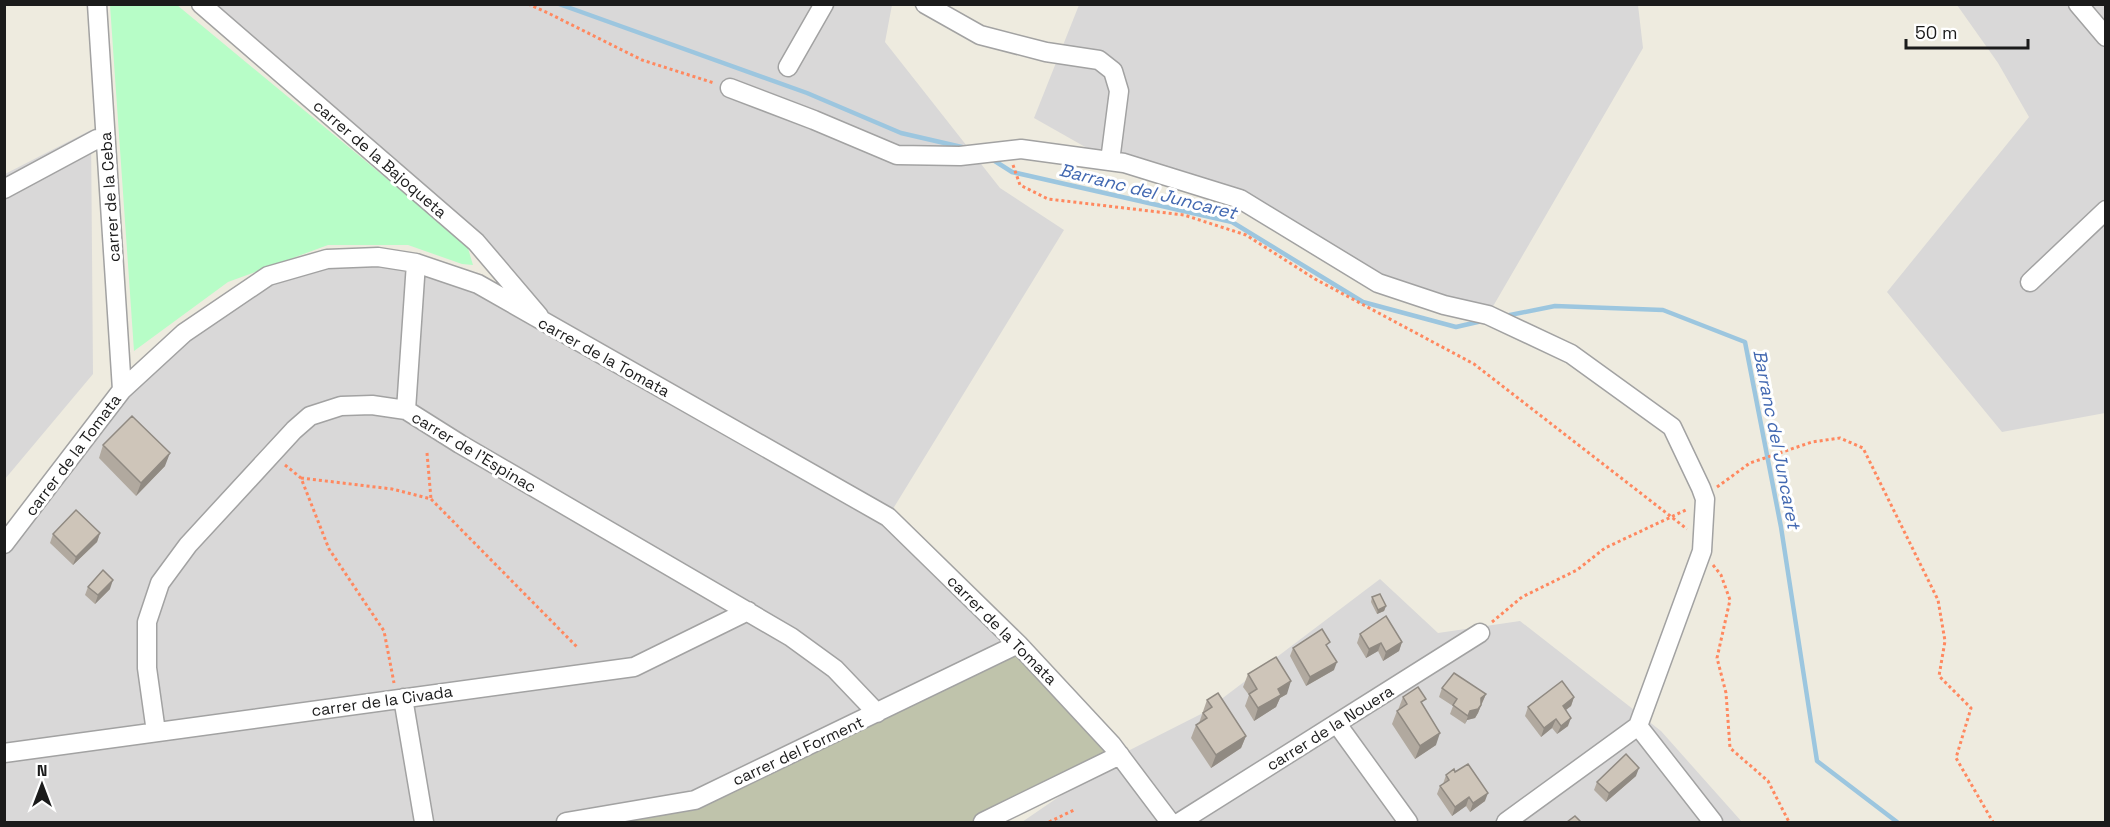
<svg xmlns="http://www.w3.org/2000/svg" width="2110" height="827" font-family="'Space Grotesk',sans-serif">
<rect width="100%" height="100%" fill="#eeebdf"/>
<path fill="#d9d8d8" d="M201 5H892L885 42 1000 188 1064 230 888 517 579 344 901 535 1018 644 695 800 560 822H5V544L122 390 268 276 327 259 416 263 545 324 492 258Z
M1079 5H1638L1643 48 1488 315 1378 283 1241 199 1110 161 1034 118Z
M1957 5H2105V413L2002 432 1887 292 2029 117 1998 63Z
M91 130 93 374 5 479V174Z
M1380 579 1438 633 1520 621 1661 731 1742 822H1022L1120 755 1203 713Z"/>
<path fill="#bfc3ab" d="M1018 644 1120 755 983 822H566L695 800Z"/>
<path fill="#b7fdc7" d="M110 5H177L467 245 473 265 462 264 408 245H328L228 282 134 351Z"/>
<g fill="none" stroke-linecap="round" stroke-linejoin="round">
<path stroke="#9cc6df" stroke-width="4.5" d="M559 4 807 93 901 133 966 148
M990 158 1012 172 1232 222 1363 302 1456 327 1482 321
M1505 316 1555 306 1663 310 1745 342 1781 527 1817 761 1897 822"/>
<g stroke="#a2a2a2" stroke-width="21">
<path id="minor" d="M97 4 122 390
M201 4 476 242 539 316
M925 4 980 35 1046 52 1099 60 1113 71 1119 91 1110 161
M2078 4 2106 37
M788 67 824 4
M730 88 814 120 897 155 960 156 1021 149 1124 163 1240 199 1378 283 1444 305 1488 315 1571 354 1672 427 1701 488 1705 499 1702 551 1638 726
M4 189 97 139
M2030 282 2106 210
M406 410 416 263
M4 544 122 390 184 333 268 276 327 259 378 257 416 263 478 284 888 517 1018 644 1112 745 1170 822
M403 698 424 822
M1337 724 1408 822
M1638 726 1713 822
M156 732 147 668V622L160 583 188 545 294 430 310 416 341 406 372 405 406 410 460 444 791 637 835 669 877 713
M4 753 634 667 748 611
M566 822 695 800 1018 644
M983 822 1120 755
M1180 822 1480 633
M1506 822 1638 726"/>
</g>
<path stroke="#ff885f" stroke-width="3" stroke-dasharray="3 3" stroke-linecap="butt" d="M528 4 550 14 642 60 714 83
M1013 165 1020 185 1048 199 1184 215 1246 235 1315 279 1474 364 1687 529
M427 453 431 499
M285 465 301 478 329 549 384 631 394 683
M301 478 392 489 431 499 578 648
M1717 487 1750 463 1812 442 1840 438 1863 448 1938 600 1945 641 1939 676 1971 708 1956 758 1993 822
M1713 565 1721 575 1730 600 1717 658 1726 693 1730 748 1768 781 1789 822
M1492 622 1522 597 1577 570 1605 548 1688 509
M1049 822 1076 809"/>
<use href="#minor" stroke="#fff" stroke-width="18"/>
</g>
<path fill="#b1a99f" d="M103 445 165 466 136 496 99 458Z
M100 533 97 542 73 565 50 543 53 534Z
M88 587 110 589 95 604 85 595Z
M1372 597 1386 606 1384 611 1377 614 1371 602Z
M1360 634 1402 642 1399 651 1383 661 1378 651 1366 658 1357 643Z
M1293 648H1328L1334 670 1306 686 1290 656Z
M1248 674 1287 694 1280 698 1276 707 1254 721 1245 706 1249 695 1243 687Z
M1442 688 1486 694 1478 713 1475 718 1467 720 1465 724 1450 714 1453 706 1439 697Z
M1403 697 1423 706 1436 745 1415 759 1392 724 1397 711 1398 710Z
M1574 697 1571 706 1566 710 1568 726 1557 734 1552 728 1541 737 1525 716 1528 707Z
M1207 700 1246 736 1241 748 1211 768 1191 738 1196 725 1199 723Z
M1455 772 1485 801 1470 812 1466 806 1452 816 1437 794 1440 786 1443 784 1446 775Z
M1636 776 1606 802 1594 790 1597 782Z"/>
<path fill="#908a82" d="M170 453 165 466 136 496 141 483Z
M100 533 97 542 73 565 76 557Z
M113 580 110 589 95 604 98 595Z
M1386 606 1384 611 1377 614 1378 610Z
M1402 642 1399 651 1383 661 1386 652Z
M1381 643 1378 651 1366 658 1369 649Z
M1337 662 1334 670 1306 686 1310 677Z
M1291 681 1287 694 1280 698 1276 707 1254 721 1258 708 1278 689Z
M1486 694 1482 703 1478 707 1481 698Z
M1574 697 1571 706 1559 715 1563 706Z
M1481 705 1478 713 1475 718 1467 720 1465 724 1470 711Z
M1571 718 1568 726 1557 734 1561 726Z
M1556 719 1552 728 1541 737 1544 728Z
M1440 733 1436 745 1415 759 1420 746Z
M1246 736 1241 748 1211 768 1216 755Z
M1639 768 1636 776 1606 802 1609 793Z
M1488 793 1485 801 1470 812 1473 803Z
M1469 797 1466 806 1452 816 1455 807Z"/>
<path fill="#cec5b9" stroke="#908a82" stroke-width="1.5" d="M132 416 170 453 141 483 103 445Z
M76 510 100 533 76 557 53 534Z
M103 570 113 580 98 595 88 587Z
M1380 594 1386 606 1378 610 1372 597Z
M1386 616 1402 642 1386 652 1381 643 1369 649 1360 634Z
M1322 629 1330 642 1326 645 1337 662 1310 677 1293 648Z
M1276 657 1291 681 1278 689 1281 695 1258 708 1249 694 1257 689 1248 674Z
M1454 673 1486 694 1481 698V705L1478 709 1470 711 1468 716 1453 705 1457 699 1442 688Z
M1562 681 1574 697 1563 706 1571 718 1561 726 1556 719 1544 728 1528 707Z
M1418 687 1426 699 1421 702 1440 733 1420 746 1397 711 1407 704 1403 697Z
M1218 693 1246 736 1216 755 1196 725 1207 718 1203 713 1212 707 1207 700Z
M1626 754 1639 768 1609 793 1597 782Z
M1468 764 1488 793 1473 803 1469 797 1455 807 1440 786 1449 780 1446 775 1454 769 1455 772Z
M1575 816 1581 822H1567Z"/>
<g text-anchor="middle" dominant-baseline="central" stroke-width="6" stroke-linejoin="round" paint-order="stroke">
<g font-size="16" fill="#1b1b1b" stroke="#fff">
<text transform="translate(380 159) rotate(41)">carrer de la Bajoqueta</text>
<text transform="translate(110 197) rotate(-94)">carrer de la Ceba</text>
<text transform="translate(604 357) rotate(29)">carrer de la Tomata</text>
<text transform="translate(474 452) rotate(31)">carrer de l'Espinac</text>
<text transform="translate(73 455) rotate(-53)">carrer de la Tomata</text>
<text transform="translate(1002 630) rotate(45)">carrer de la Tomata</text>
<text transform="translate(382 701) rotate(-8)">carrer de la Civada</text>
<text transform="translate(1330 728) rotate(-32)">carrer de la Nouera</text>
<text transform="translate(798 751) rotate(-25)">carrer del Forment</text>
</g>
<g font-size="18" font-style="italic" fill="#4268b1" stroke="#fff">
<text transform="translate(1148 191) rotate(14)">Barranc del Juncaret</text>
<text transform="translate(1777 439) rotate(79)">Barranc del Juncaret</text>
</g>
</g>
<rect width="2110" height="827" fill="none" stroke="#1b1b1b" stroke-width="12"/>
<g transform="translate(42 785)" stroke="#ffffff" stroke-width="4.5" paint-order="stroke">
<path d="M0-4.5L10 22L0 15L-10 22Z" fill="#1b1b1b"/>
<text y="-9" font-size="16" font-weight="bold" text-anchor="middle" fill="#1b1b1b">N</text>
</g>
<path d="M1906 39v9h122v-9" fill="none" stroke="#1b1b1b" stroke-width="3"/>
<text x="1915" y="39" font-size="18" fill="#1b1b1b" stroke="#ffffff" stroke-width="4.5" paint-order="stroke">50 m</text>
</svg>
